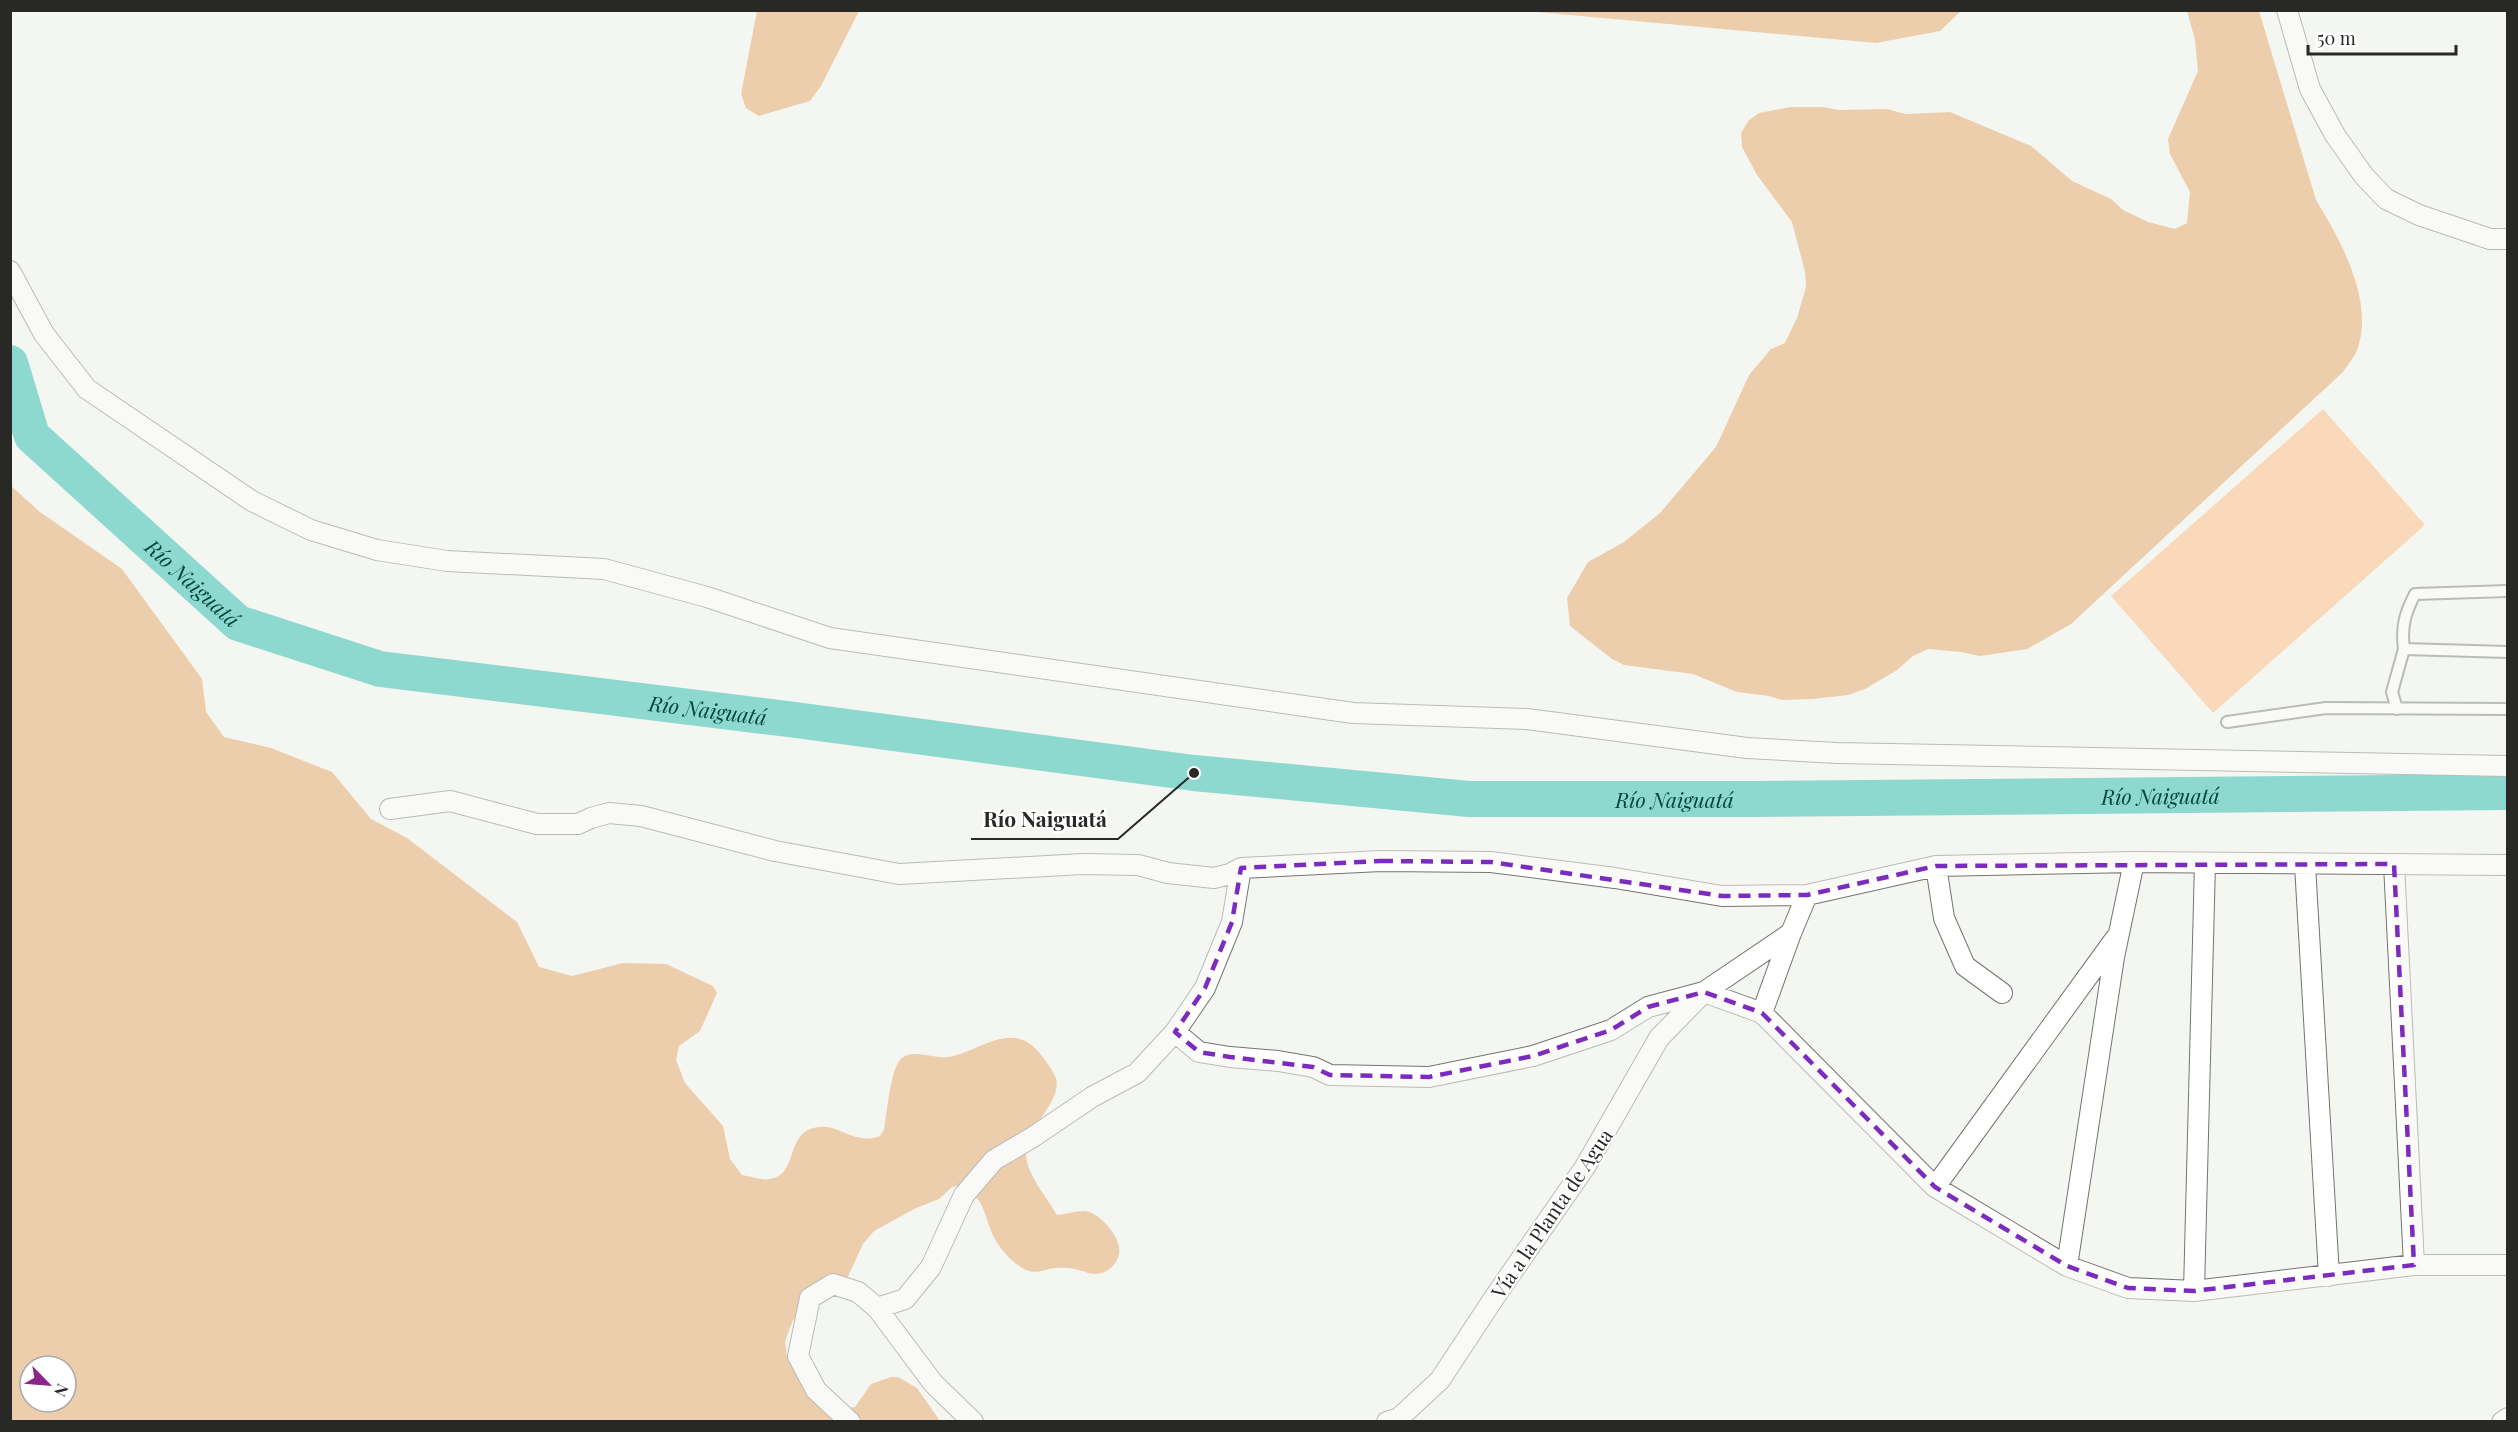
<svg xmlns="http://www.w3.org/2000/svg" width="2518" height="1432" font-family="'Playfair Display',serif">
<rect width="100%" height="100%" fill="#f4f6f1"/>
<path fill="#feb778" d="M2323 409 2425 525 2213 713 2111 596Z"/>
<path fill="#e59d5a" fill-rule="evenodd" d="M757 11H859L821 86 810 101 759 116 746 108 741 94Z
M1526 11H1961L1940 31 1876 43Z
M2187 11H2259L2316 200C2340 239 2372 297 2359 344 2357 354 2349 363 2343 372L2071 624 2027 649 1980 656 1961 652 1928 649 1913 656 1897 670 1865 689 1848 695 1813 699 1782 700 1769 696 1737 692 1693 674 1624 665 1612 659 1570 626 1567 598 1588 562 1624 542 1660 513 1716 447 1749 375 1771 349 1785 343 1797 318 1806 287 1805 272 1792 222 1757 175 1742 147 1741 133 1749 120 1759 113 1791 107H1823L1839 110 1887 109 1905 114 1950 112 2031 146 2072 181 2111 199 2123 210 2148 222 2175 229 2187 223 2190 192 2170 154 2168 139 2198 71 2195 40Z
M10 485 40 512 122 569 202 679 206 712 224 737 271 748 332 772 371 819 407 838 517 922 539 967 572 976 623 963 666 964 713 986 717 993 700 1031 679 1046 676 1060 685 1083 723 1126 730 1159 742 1175C750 1176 762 1181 770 1179 796 1175 787 1141 808 1130 837 1117 850 1147 880 1136L884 1130C887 1113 890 1072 900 1060 912 1047 935 1060 949 1057 978 1052 1010 1021 1037 1050 1043 1057 1051 1067 1055 1076 1065 1099 1028 1125 1026 1150 1024 1172 1047 1197 1057 1215 1066 1214 1075 1211 1084 1211 1099 1211 1123 1239 1119 1254 1116 1268 1102 1277 1088 1273 1077 1269 1068 1267 1056 1268 1047 1268 1039 1274 1029 1271 1013 1266 995 1244 990 1228 983 1208 981 1195 960 1185L952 1187 939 1199 916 1208 874 1231 863 1244 845 1283 839 1290 827 1300 793 1320 785 1341 787 1357 792 1366 808 1387 840 1409 855 1407 871 1384 891 1377H898L917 1388 940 1421H11ZM30 1366H66V1402H30Z"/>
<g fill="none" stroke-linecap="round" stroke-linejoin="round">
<path stroke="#11b5a8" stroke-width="36" id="s1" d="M10 363 32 436 238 623 380 669 788 719 1194 773 1469 799H1761L2508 792"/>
<g stroke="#737571" stroke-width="14">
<path id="lane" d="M2508 591 2415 594C2405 613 2401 627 2404 649L2508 652
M2397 709 2392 692 2404 649
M2227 722 2326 708 2508 709"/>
</g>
<g stroke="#737571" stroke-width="22">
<path id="street" d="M2287 10 2310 89 2335 135 2364 176 2386 199 2419 215 2490 239H2508
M10 271 44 334 87 389 252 501 311 530 377 550 447 561 604 569 707 597 830 638 1353 713 1527 719 1747 748 1837 753 2508 766
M390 809 450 801 537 824H578L591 818 609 813 641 816 775 851 899 874 1083 864 1138 865 1168 873 1214 878 1230 874 1241 868
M2394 864 2414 1265
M2305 865 2329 1276
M1936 866 1944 918 1965 966 2002 993
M1704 992 1762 1013 1935 1187 2067 1266 2128 1288 2194 1291 2414 1265H2508
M1762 1013 1791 933 1807 895
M1175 1032 1199 1052 1230 1057 1278 1061 1313 1067 1330 1075 1429 1077 1533 1056 1611 1030 1648 1007 1704 992 1791 933
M1935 1187 2115 939
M2067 1266 2114 957 2134 862
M2194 1291 2205 863
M877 1308 905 1299 931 1267 964 1195 994 1160 1033 1137 1092 1097 1137 1073 1175 1032 1205 988 1232 922 1241 868 1381 861 1491 862 1615 878 1722 896 1807 895 1936 866 2134 862 2508 865
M850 1422 816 1390 798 1356 810 1298 833 1284 858 1292 877 1308 933 1383 973 1422
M1387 1422 1399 1418 1440 1380 1496 1295 1585 1167 1659 1038 1704 992
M2502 1422 2508 1418"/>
</g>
<use href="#lane" stroke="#fff" stroke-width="10"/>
<use href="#street" stroke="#fff" stroke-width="20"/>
</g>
<path d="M0 0H2518V1432H0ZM1381 861 1491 862 1722 896 1807 895 1936 866 2394 864 2414 1265 2194 1291 2128 1288 2067 1266 1935 1187 1762 1013 1704 992 1648 1007 1611 1030 1533 1056 1429 1077 1330 1075 1313 1067 1230 1057 1199 1052 1175 1032 1205 988 1232 922 1241 868Z" fill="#f4f6f1" fill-opacity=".55" fill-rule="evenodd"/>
<path fill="none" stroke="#7b2cbf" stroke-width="4.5" stroke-dasharray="12 8" stroke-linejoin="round" d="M1381 861 1491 862 1722 896 1807 895 1936 866 2394 864 2414 1265 2194 1291 2128 1288 2067 1266 1935 1187 1762 1013 1704 992 1648 1007 1611 1030 1533 1056 1429 1077 1330 1075 1313 1067 1230 1057 1199 1052 1175 1032 1205 988 1232 922 1241 868Z"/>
<g text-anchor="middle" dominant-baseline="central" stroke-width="4.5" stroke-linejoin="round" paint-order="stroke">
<g font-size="20" fill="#282827" stroke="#fff">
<text transform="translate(1551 1213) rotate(-56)">Vía a la Planta de Agua</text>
</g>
<g font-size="21" font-style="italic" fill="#02443e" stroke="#fff">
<text stroke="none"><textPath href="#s1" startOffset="294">Río Naiguatá</textPath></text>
<text stroke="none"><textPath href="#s1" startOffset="834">Río Naiguatá</textPath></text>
<text stroke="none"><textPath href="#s1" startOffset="2292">Río Naiguatá</textPath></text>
<text stroke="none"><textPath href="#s1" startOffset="1806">Río Naiguatá</textPath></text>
</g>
</g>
<path fill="none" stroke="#282827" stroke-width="2" d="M1194 773L1118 839H971"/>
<circle fill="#282827" stroke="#fff" stroke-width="2" cx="1194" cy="773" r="6"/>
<g font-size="21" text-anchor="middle" font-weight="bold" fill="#282827" stroke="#fff" stroke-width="4.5" stroke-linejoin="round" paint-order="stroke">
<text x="1045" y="827">Río Naiguatá</text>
</g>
<rect width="2518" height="1432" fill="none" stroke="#282827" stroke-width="24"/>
<g transform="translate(48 1384) rotate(115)"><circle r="28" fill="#ffffff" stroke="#a9a9a9" stroke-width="1.5"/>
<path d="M0-4.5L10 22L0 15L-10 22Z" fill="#8c248a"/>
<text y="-9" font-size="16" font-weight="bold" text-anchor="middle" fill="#282827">N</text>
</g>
<path d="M2308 45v9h148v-9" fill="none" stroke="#282827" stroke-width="3"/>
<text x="2317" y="45" font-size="18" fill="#282827" stroke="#ffffff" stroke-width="4.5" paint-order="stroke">50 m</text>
</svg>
